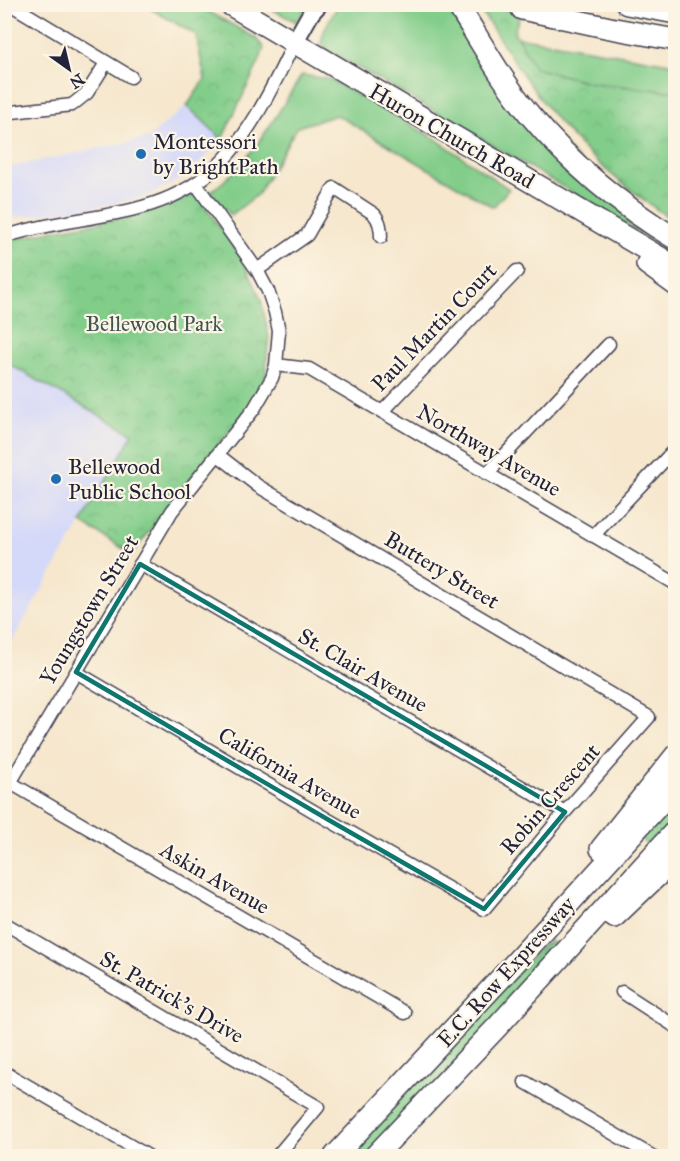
<svg xmlns="http://www.w3.org/2000/svg" width="680" height="1161" font-family="'IM FELL Great Primer',serif">
<defs>
<pattern id="park-crowns" width="20" height="18" patternUnits="userSpaceOnUse" patternTransform="scale(1.5)"><rect width="20" height="18" fill="#82cd8a"/><path d="M2 6a3 3 0 1 1 6 0M12 15a3 3 0 1 1 6 0" fill="none" stroke="#70b078"/></pattern>
</defs>
<rect width="100%" height="100%" fill="#fcf5e5"/>
<filter id="ink" filterUnits="userSpaceOnUse"><feTurbulence type="fractalNoise" baseFrequency=".0167" numOctaves="2"/><feDisplacementMap in="SourceGraphic" scale="12" xChannelSelector="R" yChannelSelector="G"/><feConvolveMatrix kernelMatrix="1 2 1 2 8 2 1 2 1" color-interpolation-filters="sRGB"/></filter>
<filter id="wash" filterUnits="userSpaceOnUse"><feTurbulence type="fractalNoise" baseFrequency=".008" numOctaves="4" result="noise"/><feDisplacementMap in="SourceGraphic" scale="24" xChannelSelector="R" yChannelSelector="G"/><feGaussianBlur stdDeviation="1.35" result="paint"/><feColorMatrix in="noise" values="0 0 0 0 0 0 0 0 0 0 0 0 0 0 0 0 0 1.4 0 .05"/><feComposite in="paint" operator="in"/></filter>
<g filter="url(#wash)">
<rect width="100%" height="100%" fill="#f6e7cd"/>
<path fill="#d4d8f9" d="M187 106 222 139 185 177 142 198 102 206 12 218 5 197V168L148 138Z
M5 362 133 434 5 653Z"/>
<path fill="#82cd8a" stroke="#527862" stroke-width="1.5" d="M339 5H447L487 68 652 234 649 238 450 120 327 50 321 43C323 30 331 15 339 5Z
M517 37 675 64V92L592 83 535 68Z
M302 75 329 79 434 138 509 189 493 207 337 115 297 127 258 194 231 215 210 192C251 163 275 117 302 75Z
M675 799V823L653 848 640 839Z
M551 941 556 946V953L369 1156H347L543 945Z"/>
<path fill="url(#park-crowns)" stroke="#527862" stroke-width="1.5" d="M144 5H197L256 38 264 48 259 62 222 139 187 106 205 79 196 35Z
M264 5H309L296 22Z
M477 5H524L514 31 535 68 592 83 675 92V222C635 195 596 165 564 128 531 91 505 46 477 5Z
M196 193 244 261 261 299 269 337 267 355 266 377 247 410 188 482 132 554 81 523 133 434 5 362V243L11 240 54 230 134 216 173 203Z"/>
</g>
<g filter="url(#ink)">
<g fill="none" stroke-linecap="round" stroke-linejoin="round">
<g stroke="#424051" stroke-width="15">
<path id="street" d="M10 4 131 77
M4 113 72 105 87 93 106 63
M4 237C46 223 88 220 131 210 157 204 184 193 206 176 245 146 273 87 294 43
M257 270 307 235 334 188 374 214C380 221 381 228 381 237
M276 365 309 369 676 584
M382 412 517 271
M487 474 609 344
M593 536 676 448
M140 564 565 812
M76 672 327 819 484 909 565 812 649 717 258 486 218 455
M4 779 405 1013
M10 783 172 511 254 409 272 378 276 365 279 331 275 312 268 291 257 270 196 184
M4 923 318 1107 277 1156
M622 992 676 1027
M4 1072 148 1156
M525 1082 652 1156"/>
</g>
<g stroke="#424051" stroke-width="20">
<path id="secondary" d="M294 43 311 13 319 4"/>
</g>
<g stroke="#424051" stroke-width="24">
<path id="highway" d="M229 4 676 267
M457 4C481 42 502 81 530 115 571 164 621 206 676 239
M627 4 676 13
M522 9 610 28 676 40
M647 264 676 285
M601 849 676 755
M614 917 676 858
M335 1156 502 977 676 786
M375 1156 498 1026 676 830"/>
</g>
<use href="#street" stroke="#fff" stroke-width="12"/>
<use href="#secondary" stroke="#fff" stroke-width="16"/>
<use href="#highway" stroke="#fff" stroke-width="21"/>
</g>
</g>
<path fill="none" stroke="#0f766e" stroke-width="4.5" stroke-linejoin="round" d="M140 564 565 812 484 909 327 819 76 672Z"/>
<g fill="#1f6fb2" stroke="#fcf5e5" stroke-width="2">
<circle cx="141" cy="154" r="6"/>
<circle cx="56" cy="479" r="6"/>
</g>
<g text-anchor="middle" dominant-baseline="central" stroke-width="4.5" stroke-linejoin="round" paint-order="stroke">
<g font-size="22" fill="#22223b" stroke="#fcf5e5">
<text transform="translate(452 136) rotate(30)">Huron Church Road</text>
<text transform="translate(434 327) rotate(-46)">Paul Martin Court</text>
<text transform="translate(489 450) rotate(30)">Northway Avenue</text>
<text transform="translate(442 570) rotate(31)">Buttery Street</text>
<text transform="translate(89 610) rotate(-59)">Youngstown Street</text>
<text transform="translate(363 670) rotate(30)">St. Clair Avenue</text>
<text transform="translate(290 773) rotate(30)">California Avenue</text>
<text transform="translate(550 799) rotate(-49)">Robin Crescent</text>
<text transform="translate(215 878) rotate(30)">Askin Avenue</text>
<text transform="translate(506 972) rotate(-48)">E.C. Row Expressway</text>
<text transform="translate(172 997) rotate(30)">St. Patrick's Drive</text>
</g>
<g font-size="22" fill="#22223b" stroke="#fcf5e5" text-anchor="start">
<text x="153" y="141">Montessori<tspan x="153" dy="25">by BrightPath</tspan></text>
<text x="68" y="466">Bellewood<tspan x="68" dy="25">Public School</tspan></text>
</g>
<g font-size="22" fill="#3f5553" stroke="#fcf5e5">
<text x="154" y="323">Bellewood Park</text>
</g>
</g>
<rect width="680" height="1161" fill="none" stroke="#fcf5e5" stroke-width="24"/>
<g transform="translate(69 69) rotate(146)" stroke="#fcf5e5" stroke-width="4.5" paint-order="stroke">
<path d="M0-4.5L10 22L0 15L-10 22Z" fill="#22223b"/>
<text y="-9" font-size="16" font-weight="bold" text-anchor="middle" fill="#22223b">N</text>
</g>
</svg>
